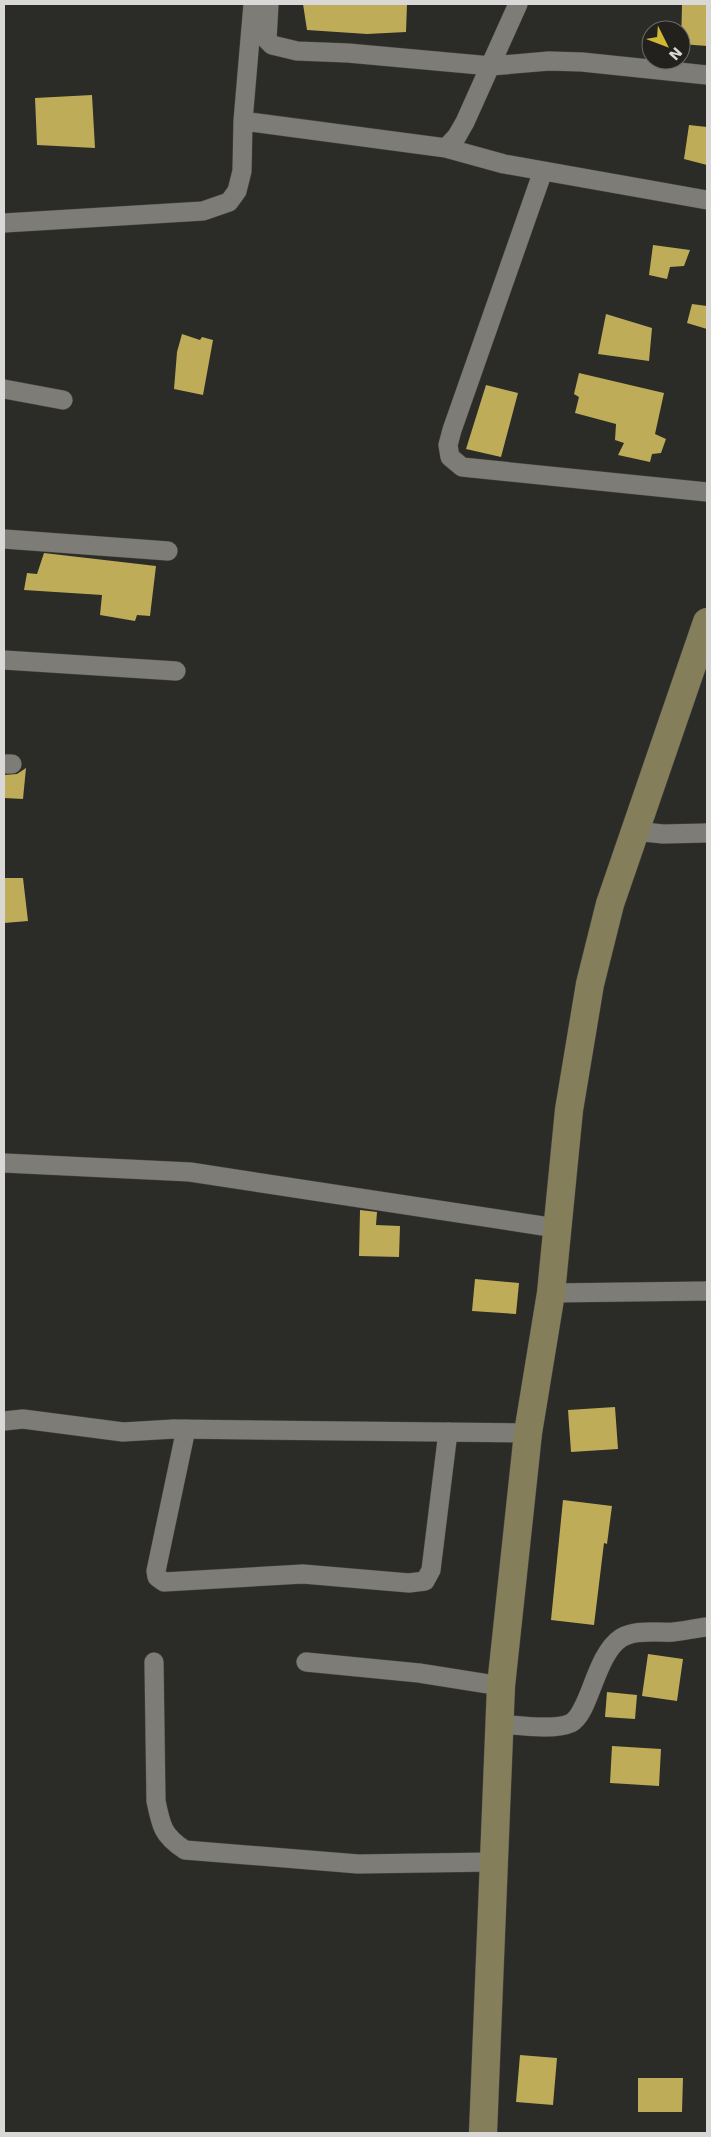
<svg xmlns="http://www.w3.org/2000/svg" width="711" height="2137" font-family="'DejaVu Sans',sans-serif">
<rect width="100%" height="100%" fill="#2b2b27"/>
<path fill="#beac58" d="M303 4H407L406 32 367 34 307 30Z
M707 4V46L681 44 682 5Z
M92 95 95 148 37 145 35 98Z
M689 125 707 127V165L684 159Z
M653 245 690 250 684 266 670 267 667 279 649 275Z
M692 304 707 306V329L687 323Z
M606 314 652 328 649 361 598 354Z
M182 334 200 340 202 337 213 340 203 395 174 389 177 352Z
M579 373 664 393 655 434 666 439 661 453 652 454 650 462 618 455 624 443 615 440 616 424 575 413 579 397 574 394Z
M486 385 518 393 501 457 466 449Z
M44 553 156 566 150 616 137 615 135 621 100 615 102 595 24 590 27 573 37 574Z
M26 768 23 799 4 798V775L17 774Z
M4 878H23L28 921 4 923Z
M360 1210 377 1212 376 1225 400 1226 399 1257 359 1256Z
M475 1279 519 1283 516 1314 472 1311Z
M615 1407 618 1449 571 1452 568 1410Z
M563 1500 612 1506 607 1544 604 1543 594 1625 551 1620Z
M648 1654 683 1659 677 1701 642 1696Z
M607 1692 637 1695 635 1719 605 1717Z
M612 1746 661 1749 659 1786 610 1783Z
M520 2055 557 2058 553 2105 516 2102Z
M638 2078H683L682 2112H638Z"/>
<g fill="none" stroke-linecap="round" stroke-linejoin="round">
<g stroke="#474643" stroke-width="20">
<path id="street" d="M269 4 267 40 272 45 297 51 348 53 491 66 549 61 582 62 707 75
M243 121 446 148 457 136 465 122 518 4
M446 148 504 164 707 200
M543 171 452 430 448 445 450 457 462 467 707 492
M4 223 203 211 229 202 237 191 242 171 243 121 253 4
M4 389 63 400
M4 539 168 551
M4 660 176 671
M4 764H12
M634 831 663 834 707 833
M4 1163 190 1172 556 1228
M551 1293 707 1291
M4 1421 23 1419 123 1432 174 1429 528 1433
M186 1429 156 1571 157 1577 164 1582 303 1574 409 1583 425 1581 431 1570 448 1432
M154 1662 156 1801C161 1826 163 1836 185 1850L358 1864 493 1862
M306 1662 419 1673 501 1686
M498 1724C517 1725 554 1731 571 1723 590 1713 595 1655 621 1638 636 1629 656 1633 673 1632 684 1631 696 1628 707 1627"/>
</g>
<g stroke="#474643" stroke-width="29">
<path id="secondary" d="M483 2133 501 1686 528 1433 551 1293 569 1110 590 984 610 904 707 622"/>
</g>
<use href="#street" stroke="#7d7c77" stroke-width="19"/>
<use href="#secondary" stroke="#857e5b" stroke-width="28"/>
</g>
<rect width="711" height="2137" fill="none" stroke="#d9d8d6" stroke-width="10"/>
<g transform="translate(666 45) rotate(132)"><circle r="24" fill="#22211d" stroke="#6b6a67"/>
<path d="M0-4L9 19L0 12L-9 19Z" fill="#d1b736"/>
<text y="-8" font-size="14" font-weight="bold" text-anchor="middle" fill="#d9d8d6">N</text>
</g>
</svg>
